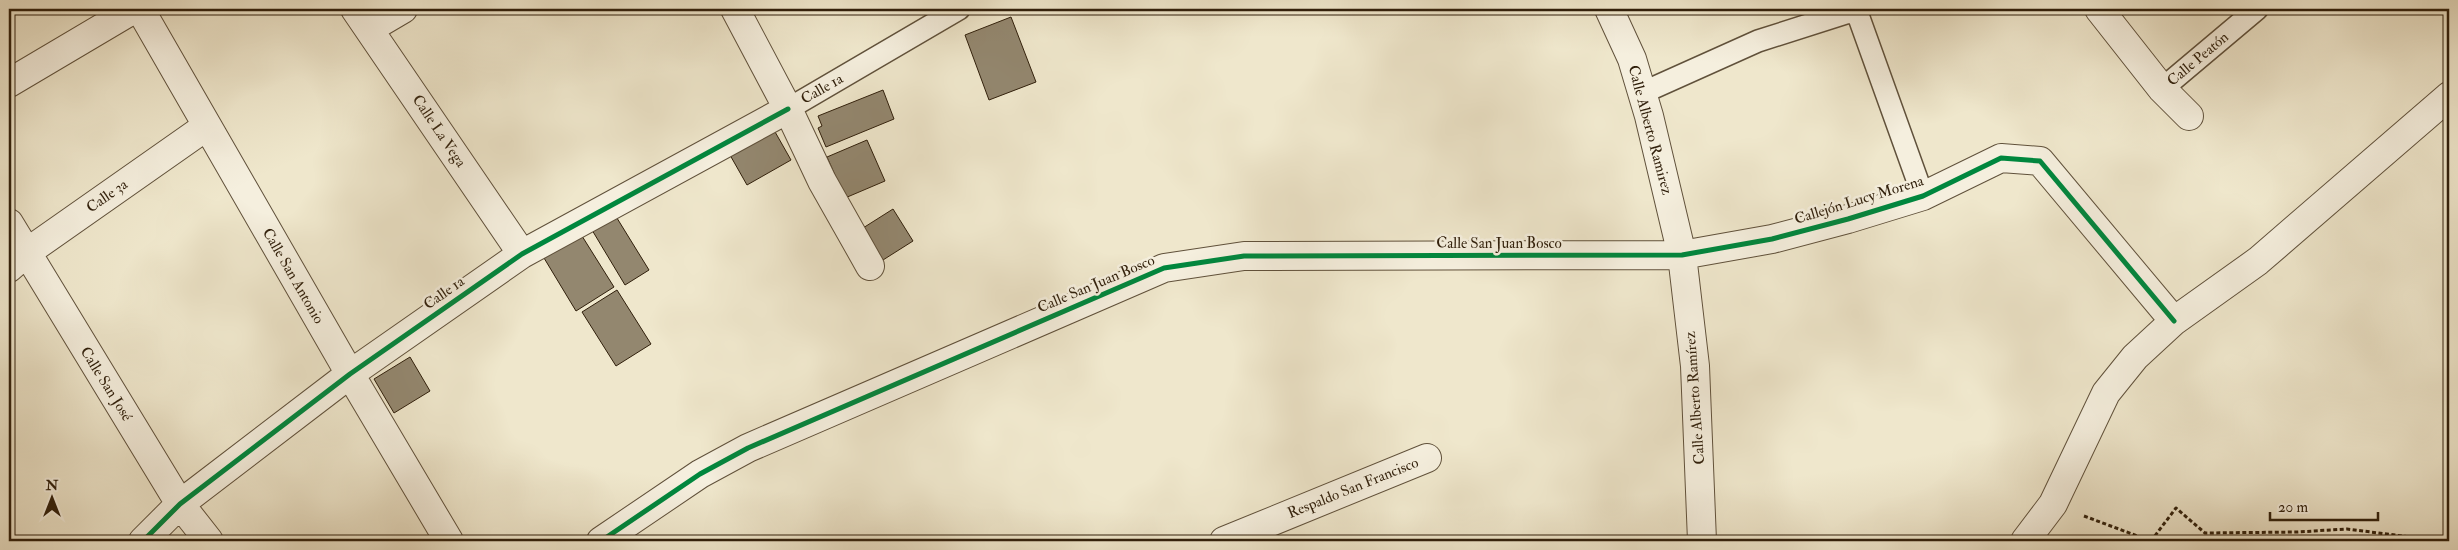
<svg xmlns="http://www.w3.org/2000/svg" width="2458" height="550" font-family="'IM FELL Double Pica',serif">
<rect width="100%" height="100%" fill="#efe7cc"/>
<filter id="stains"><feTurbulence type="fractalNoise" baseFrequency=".004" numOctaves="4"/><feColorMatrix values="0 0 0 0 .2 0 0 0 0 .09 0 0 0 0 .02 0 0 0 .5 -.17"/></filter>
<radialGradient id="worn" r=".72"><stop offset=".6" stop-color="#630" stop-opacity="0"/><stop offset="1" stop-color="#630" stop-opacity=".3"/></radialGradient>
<path fill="#93876f" stroke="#301f0b" d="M1011 17 1036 82 989 100 965 35Z
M883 90 894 119 826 147 818 128 822 126 818 116Z
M770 123 791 160 747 185 726 148Z
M867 140 885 181 845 198 827 157Z
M893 209 913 241 883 260 863 228Z
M612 210 649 270 625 285 589 225Z
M582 236 614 287 576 311 544 258Z
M617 290 651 344 616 366 582 312Z
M410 357 430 391 394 413 374 379Z"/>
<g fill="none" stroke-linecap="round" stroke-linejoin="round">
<g stroke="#60513b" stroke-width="24">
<path id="lane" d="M2162 89 2257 9
M1642 93 1758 41 1849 12 1858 15 1923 196
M788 109 959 9"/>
</g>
<g stroke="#60513b" stroke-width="30">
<path id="street" d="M140 9 350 374 449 541
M355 9 522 254
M735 9 788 109 822 181 870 266
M1609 9 1632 59 1649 116 1682 255 1695 366 1702 541
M2099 9 2162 89 2189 116
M369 29 403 9
M9 83 134 9
M9 223 180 504 209 541
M9 268 26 253 207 126
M143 541 180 504 350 374 522 254 788 109
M601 541 700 474 748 448 1164 268 1244 256 1682 255 1772 239 1848 219 1923 196 2001 158 2040 161 2174 321
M1224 541 1427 458
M2025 541 2053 504 2106 393 2135 357 2174 321 2258 261 2449 96"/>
</g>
<path stroke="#301f0b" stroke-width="3" stroke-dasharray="4 2.5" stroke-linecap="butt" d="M2084 516 2151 541 2176 508 2205 533 2297 532 2347 529 2442 541"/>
<use href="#lane" stroke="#f5efde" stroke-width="21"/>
<use href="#street" stroke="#f5efde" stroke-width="28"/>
<g stroke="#f5efde" stroke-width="8">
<path id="cycleway" d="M143 541 180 504 350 374 522 254 788 109
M601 541 700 474 748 448 1164 268 1244 256 1682 255 1772 239 1848 219 1923 196 2001 158 2040 161 2174 321"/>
</g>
<use href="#cycleway" stroke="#00873e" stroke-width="5"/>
</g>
<g text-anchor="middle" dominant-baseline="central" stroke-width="5" stroke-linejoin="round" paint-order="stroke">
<g font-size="15" fill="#301f0b" stroke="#f5efde">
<text transform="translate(2198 59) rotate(-40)">Calle Peatón</text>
<text transform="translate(822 89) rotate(-30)">Calle 1a</text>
<text transform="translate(1650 130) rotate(75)">Calle Alberto Ramirez</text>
<text transform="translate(439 131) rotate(56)">Calle La Vega</text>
<text transform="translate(107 196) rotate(-35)">Calle 3a</text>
<text transform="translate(1859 200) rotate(-17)">Callejón Lucy Morena</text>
<text x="1499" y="243">Calle San Juan Bosco</text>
<text transform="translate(293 276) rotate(60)">Calle San Antonio</text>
<text transform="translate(1096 284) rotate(-23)">Calle San Juan Bosco</text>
<text transform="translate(444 293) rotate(-35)">Calle 1a</text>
<text transform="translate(106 384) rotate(58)">Calle San José</text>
<text transform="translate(1695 398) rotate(-94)">Calle Alberto Ramírez</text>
<text transform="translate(1353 488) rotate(-22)">Respaldo San Francisco</text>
</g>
</g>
<rect width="2458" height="550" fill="none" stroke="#efe7cc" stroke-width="30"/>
<rect x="10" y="10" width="2438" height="530" fill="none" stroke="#301f0b" stroke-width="2.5"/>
<rect x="15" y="15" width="2428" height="520" fill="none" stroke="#301f0b"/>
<g transform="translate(52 498)" stroke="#f5efde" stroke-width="4" paint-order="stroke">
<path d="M0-4L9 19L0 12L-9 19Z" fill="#301f0b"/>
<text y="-8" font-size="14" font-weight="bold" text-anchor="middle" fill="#301f0b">N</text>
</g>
<path d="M2270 512v8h108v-8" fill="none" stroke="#301f0b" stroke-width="2.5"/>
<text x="2278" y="512" font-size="15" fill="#301f0b" stroke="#f5efde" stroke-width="4" paint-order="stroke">20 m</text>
<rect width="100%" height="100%" filter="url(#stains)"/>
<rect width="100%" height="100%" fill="url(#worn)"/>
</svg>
